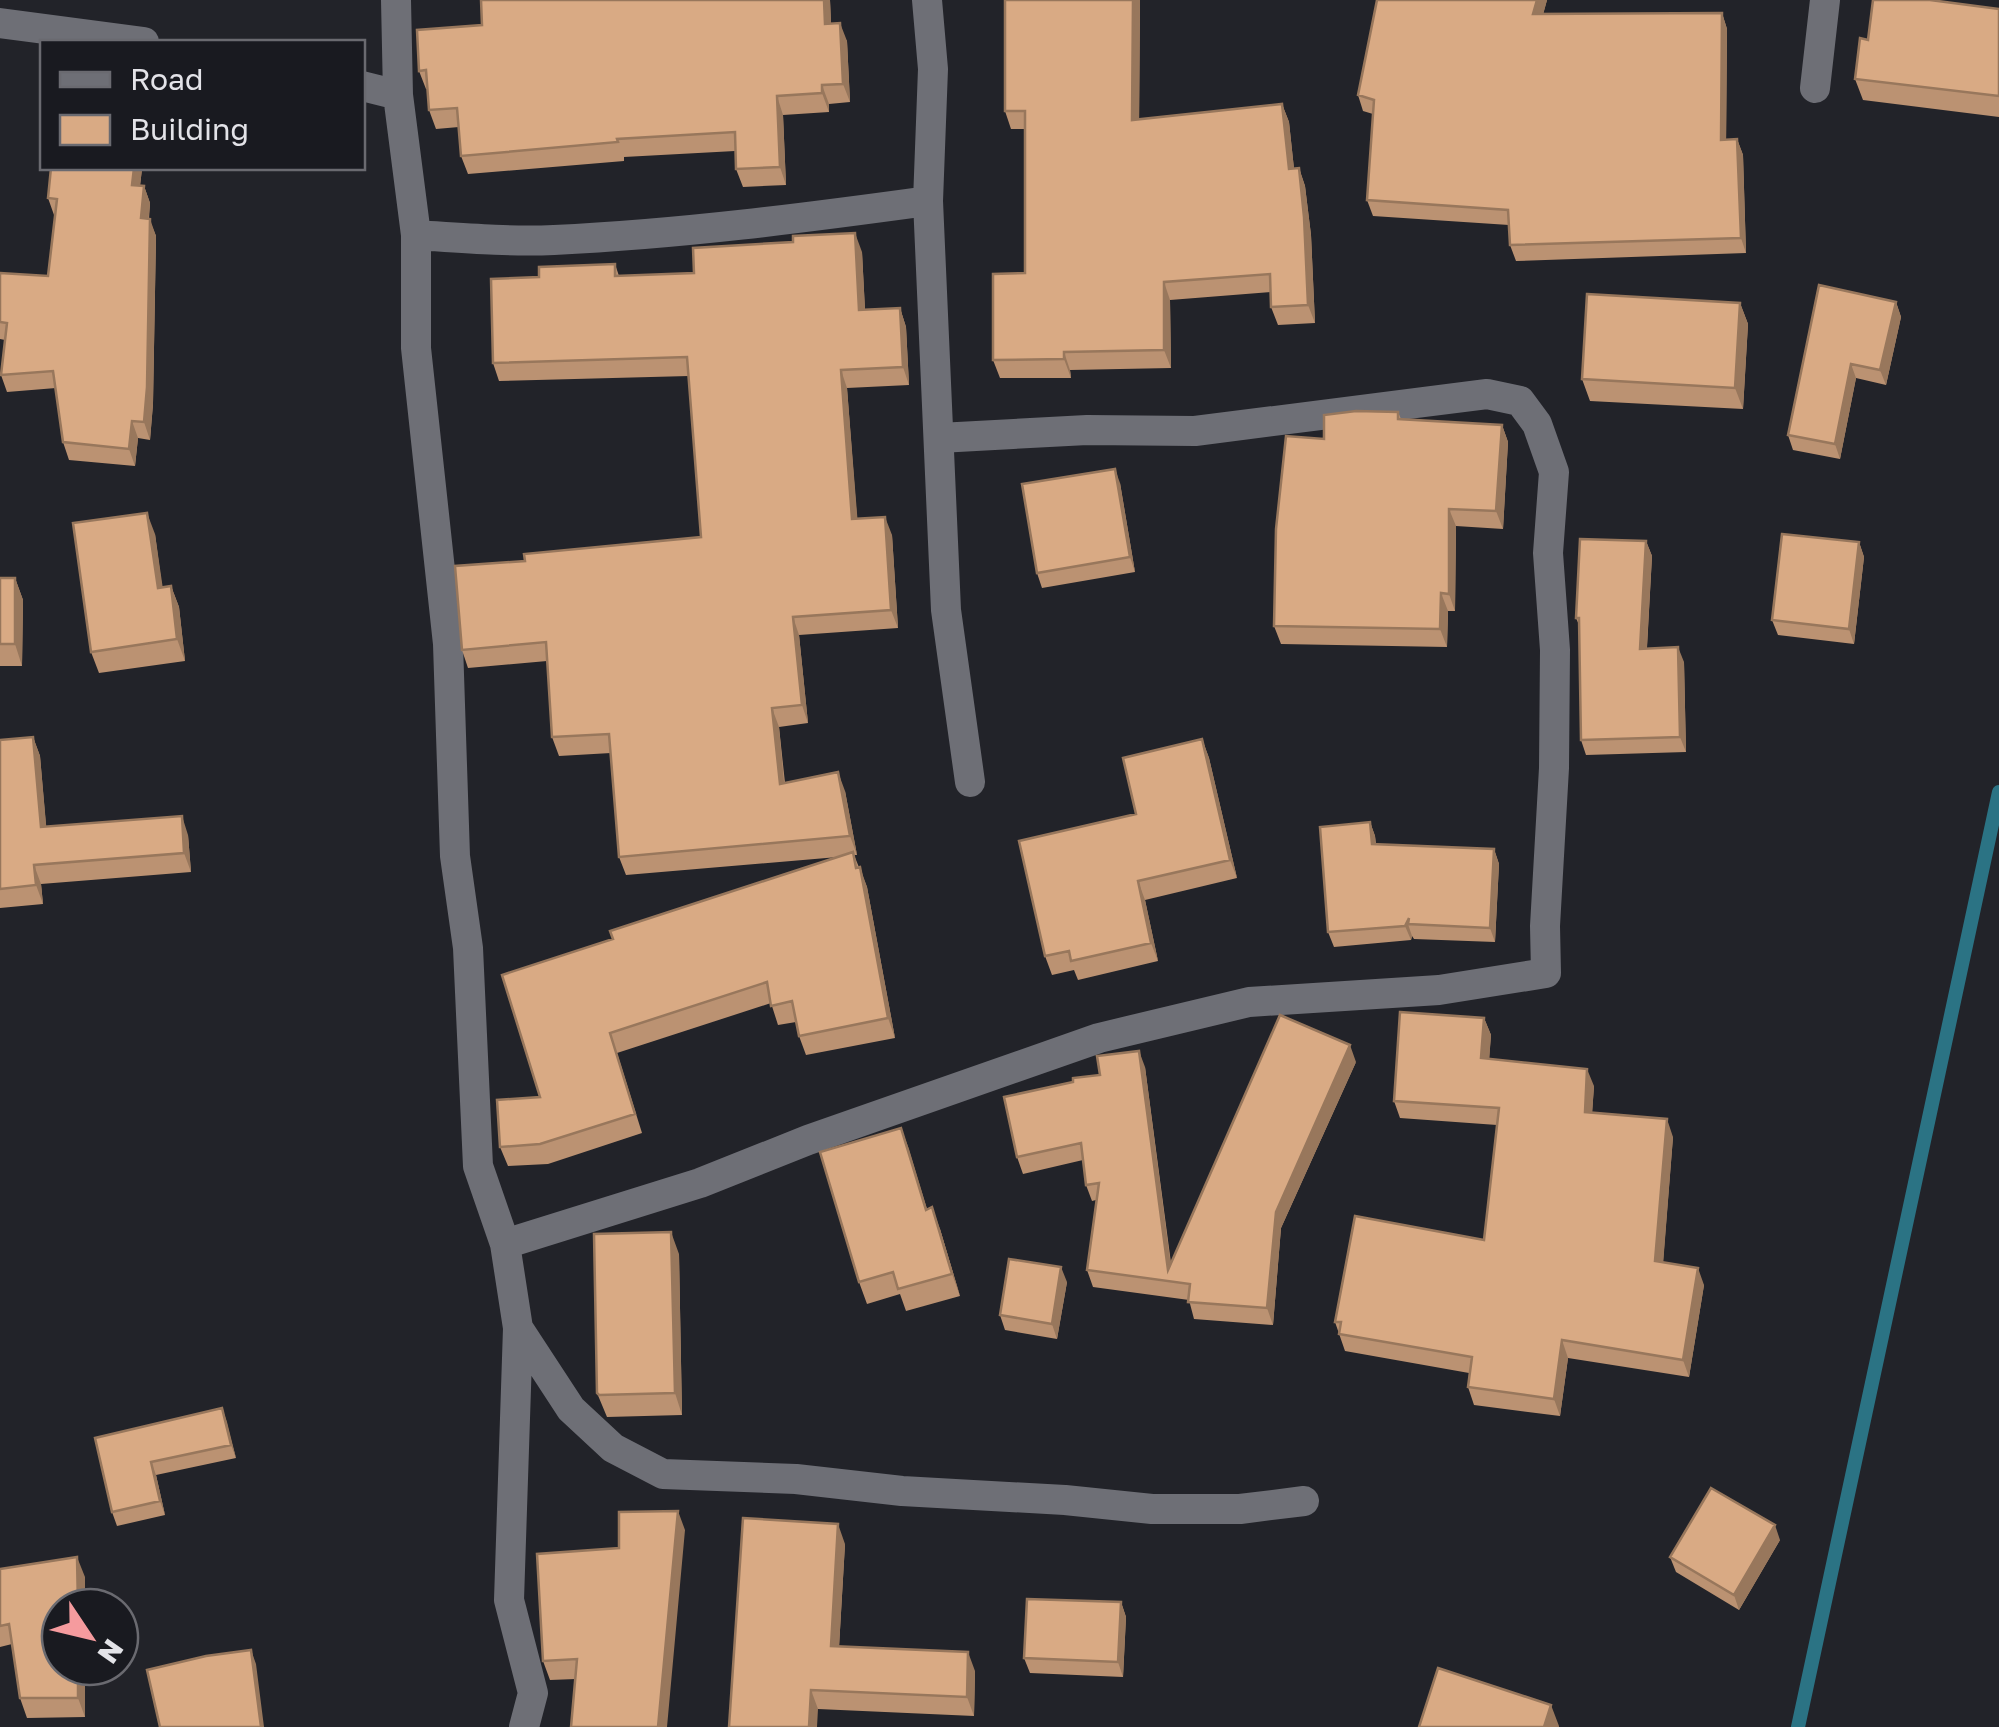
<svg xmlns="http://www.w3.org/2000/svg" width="1999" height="1727" font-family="'Golos Text',sans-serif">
<rect width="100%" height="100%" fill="#222329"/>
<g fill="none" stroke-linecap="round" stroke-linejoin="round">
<path stroke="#2b7384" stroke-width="14" d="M1798 1727 1999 792"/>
<path stroke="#6e6f76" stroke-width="30" d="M396 0 398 95 416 235V348L448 644 455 856 468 948 478 1166 505 1244 518 1328 509 1600 533 1693 524 1727
M927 0 933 69 928 201 946 610 970 782
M0 23 144 42
M362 86 398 95
M1815 88 1825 0
M416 235C462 238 508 242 554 240 680 234 804 218 928 201
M505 1244 700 1183 808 1140 1099 1038 1249 1002 1439 990 1546 973 1545 926 1554 768 1555 650 1548 553 1554 472 1537 424 1520 401 1487 394 1195 431 1087 430 939 438
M518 1328 571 1409 613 1448 663 1474 796 1479 902 1491 1065 1500 1152 1509H1240L1304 1501"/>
</g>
<path fill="#bb9272" d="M481 0H830L831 24 847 41 850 102 829 104V112L783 115 786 185 743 187 736 169 735 151 624 157V161L468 174 461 156 459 127 436 129 429 110 428 89H426L419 71 482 25Z
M1140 0 1139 119 1282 104 1289 122 1294 169 1299 168 1305 186 1311 235 1315 323 1278 325 1271 307V292L1170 300 1171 368 1070 370 1071 378H1000L993 360 1025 273V129H1011L1005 111Z
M1377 0H1547L1543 14 1722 13 1727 29 1726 140 1737 139 1743 155 1746 253 1516 261 1510 245 1509 225 1373 216 1367 200 1373 114 1363 111 1358 95Z
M1999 9V117L1863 100 1855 79 1868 40Z
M142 169 140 186H144L150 203 149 219 156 236 153 404 150 440 138 438 135 466 69 460 63 442 56 388 7 392 1 375 5 340 0 339V273L48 276 55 215H54L48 198Z
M862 252 865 310 900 308 906 327 909 385 847 388 857 519 892 535 898 628 799 635 808 723 779 727 785 783 845 791 857 855H854L867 887 895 1038 806 1055 799 1036 796 1022 778 1025 771 1003 617 1053 642 1133 548 1164 508 1166 500 1147 540 1097 613 939 838 857 626 875 619 857 611 753 559 756 552 737 547 661 468 668 462 650 525 561 701 537 689 376 499 381 493 363 539 277 615 264 619 276 694 273Z
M1896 302 1901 317 1886 385 1856 378 1840 459 1793 450 1788 435Z
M1740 303 1748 324 1743 409 1590 401 1582 379Z
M1398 412 1401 419 1502 425 1508 442 1503 529 1456 526 1455 611H1448L1447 647 1281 644 1274 626 1324 439Z
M1120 483 1135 572 1042 588 1037 573Z
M155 534 162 587 171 586 179 607 185 661 99 673 91 652Z
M1646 541 1652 556 1647 648 1684 662 1686 752 1586 755 1581 740 1579 625 1576 618Z
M1859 542 1864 557 1854 644 1778 635 1772 620Z
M0 578H15L23 600 22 666H0Z
M33 737 40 756 46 826 188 835 191 872 41 884 43 904 0 908V740Z
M1202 739 1209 758 1237 878 1145 900 1158 961 1078 980 1074 970 1052 975 1045 956 1136 814Z
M1370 822 1375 836 1376 844 1494 849 1499 864 1495 942 1414 939 1412 936 1411 940 1334 947 1328 932Z
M1484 1018 1491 1035 1489 1059 1594 1086 1592 1113 1673 1137 1663 1262 1704 1285 1689 1377 1568 1358 1560 1416 1474 1405 1468 1387 1469 1373 1345 1351 1335 1322 1484 1240 1497 1125 1400 1118 1394 1101Z
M1356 1062 1281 1228 1273 1325 1194 1319 1189 1300 1093 1287 1087 1270 1096 1200 1092 1201 1086 1185 1083 1160 1023 1174 1017 1157 1073 1082 1100 1075 1145 1067 1171 1263Z
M901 1128 927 1210 940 1229 960 1296 906 1311 900 1294 867 1304 859 1282Z
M679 1254 682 1415 607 1417 597 1393Z
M1067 1282 1057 1339 1005 1330 1000 1315Z
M222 1408 236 1458 156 1475 165 1515 117 1526 112 1512 95 1438Z
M685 1530 576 1679 550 1680 543 1661 619 1548Z
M1780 1540 1739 1610 1676 1572 1670 1557Z
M845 1544 839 1647 975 1671 974 1716 818 1709 729 1727Z
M0 1569 85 1577V1607H60V1667H85V1717L27 1718 20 1698 12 1644 0 1647Z
M1121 1602 1126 1617 1123 1677 1030 1673 1024 1658Z"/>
<path fill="#98775c" d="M824 0H830L832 42 825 24Z
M1133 0H1140L1139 138 1132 120Z
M1537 0H1547L1539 30 1533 14Z
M1722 13 1727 29 1726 156 1721 140Z
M840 23 847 41 850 102 843 84Z
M822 85 829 104V112L822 93Z
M777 96 783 115 786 185 780 167Z
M1282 104 1289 122 1296 187 1289 169Z
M1737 139 1743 155 1746 253 1741 238Z
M134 168H141L142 169 138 202 132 185Z
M1299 168 1305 186 1311 235 1315 323 1308 305Z
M144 186 150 203 147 235 141 218Z
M150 219 156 236 153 404 150 440 144 422Z
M855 233 862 252 866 329 859 310Z
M1164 282 1170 300 1171 368 1164 350Z
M1896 302 1901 317 1886 385 1880 370Z
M1740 303 1748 324 1743 409 1735 388Z
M900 308 906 327 909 385 903 367Z
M1064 352 1070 370 1071 378 1064 359Z
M1851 364 1856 378 1840 459 1835 444Z
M841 370 847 388 859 538 852 519Z
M132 421 138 438 135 466 129 449Z
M1502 425 1508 442 1503 529 1496 511Z
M1115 469 1120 483 1135 572 1130 557Z
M1449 509 1456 526 1455 611 1449 594Z
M147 513 155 534 166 610 158 588Z
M885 517 892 535 898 628 891 610Z
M1646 541 1652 556 1646 663 1640 649Z
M1859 542 1864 557 1854 644 1849 629Z
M15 578 23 600 22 666 15 644Z
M171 586 179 607 185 661 177 639Z
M1441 593 1448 611 1447 647 1440 629Z
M793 617 799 635 808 723 802 705Z
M1678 647 1684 662 1686 752 1680 737Z
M772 708 779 727 786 803 780 784Z
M33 737 40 756 48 846 41 827Z
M1202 739 1209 758 1237 878 1230 860Z
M838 772 845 791 857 855 850 836Z
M182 816 188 835 191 872 184 853Z
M1370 822 1375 836 1377 859 1372 844Z
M1494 849 1499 864 1495 942 1490 928Z
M34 865 41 884 43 904 36 885Z
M860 867 867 887 895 1038 888 1018Z
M1138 881 1145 900 1158 961 1151 943Z
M1409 918 1408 924 1412 936 1411 940 1405 926Z
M1484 1018 1491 1035 1488 1076 1481 1058Z
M1350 1045 1356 1062 1281 1228 1273 1325 1267 1308 1276 1212Z
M1139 1051 1145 1067 1173 1282 1168 1270Z
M1587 1069 1594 1086 1591 1130 1585 1112Z
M1667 1119 1673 1137 1662 1278 1655 1261Z
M901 1128 909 1149 934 1232 926 1210Z
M932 1207 940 1229 960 1296 952 1274Z
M671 1232 679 1254 682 1415 675 1393Z
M1061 1267 1067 1282 1057 1339 1052 1324Z
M1698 1268 1704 1285 1689 1377 1683 1360Z
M1562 1340 1568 1358 1560 1416 1554 1399Z
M222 1408 227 1422 236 1458 231 1445Z
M151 1462 156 1475 165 1515 160 1501Z
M678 1511 685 1530 667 1727H658Z
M838 1524 845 1544 838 1665 831 1646Z
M1775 1525 1780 1540 1739 1610 1734 1595Z
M77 1557 85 1577V1607H78Z
M1121 1602 1126 1617 1123 1677 1118 1662Z
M251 1650 256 1664 264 1727H261Z
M968 1652 975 1671 974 1716 967 1697Z
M78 1667H85V1717L78 1698Z
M811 1690 818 1709 817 1727H809Z
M1551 1705 1559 1726V1727H1544Z"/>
<path fill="#d9aa84" stroke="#98775c" stroke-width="2.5" d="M481 0H824L825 24 840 23 843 84 822 85V93L777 96 780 167 736 169 735 132 617 139 618 142 461 156 457 108 429 110 426 70 419 71 417 30 482 25Z
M1005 0H1133L1132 120 1282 104 1289 169 1299 168 1304 217 1308 305 1271 307 1270 274 1164 282V350L1064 352V359L993 360V274L1025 273V111H1005Z
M1377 0H1537L1533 14 1722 13 1721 140 1737 139 1741 238 1510 245 1508 210 1367 200 1374 100 1358 95Z
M1873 0H1930L1999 9V96L1855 79 1860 38 1868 40Z
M51 168H134L132 185 144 186 141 218 150 219 147 387 144 422 132 421 129 449 63 442 53 371 1 375 7 323 0 322V273L48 276 57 199 48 198Z
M855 233 859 310 900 308 903 367 841 370 852 519 885 517 891 610 793 617 802 705 772 708 780 784 838 772 850 836 619 857 609 734 552 737 546 642 462 650 455 566 525 561 524 554 701 537 687 357 493 363 491 279 539 277V267L615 264V276L694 273 693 248 793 242V236Z
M1819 285 1896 302 1880 370 1851 364 1835 444 1788 435Z
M1587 294 1740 303 1735 388 1582 379Z
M1356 411 1398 412V419L1502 425 1496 511 1449 509V594L1441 593 1440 629 1274 626 1276 529 1286 436 1324 439V415Z
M1115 469 1130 557 1037 573 1022 484Z
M147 513 158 588 171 586 177 639 91 652 73 523Z
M1782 534 1859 542 1849 629 1772 620Z
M1580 539 1646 541 1640 649 1678 647 1680 737 1581 740 1579 618H1576Z
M0 578H15V644H0Z
M33 737 41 827 182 816 184 853 34 865 36 885 0 889V740Z
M1202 739 1230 860 1138 881 1151 943 1071 961 1069 951 1045 956 1019 841 1136 814 1123 758Z
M1370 822 1372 844 1494 849 1490 928 1408 924 1409 918 1405 926 1328 932 1320 827Z
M853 852 856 868 860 867 888 1018 799 1036 792 1001 771 1006 767 982 610 1033 635 1114 540 1144 500 1147 497 1100 540 1097 502 975 613 939 610 931Z
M1400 1012 1484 1018 1481 1058 1587 1069 1585 1112 1667 1119 1655 1261 1698 1268 1683 1360 1562 1340 1554 1399 1468 1387 1472 1357 1339 1334 1341 1322H1335L1355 1216 1484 1240 1499 1108 1394 1101Z
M1280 1015 1350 1045 1276 1212 1267 1308 1188 1302 1190 1284 1087 1270 1099 1183 1086 1185 1081 1143 1017 1157 1004 1097 1073 1082V1078L1100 1075 1097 1056 1139 1051 1168 1270Z
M901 1128 926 1210 932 1207 952 1274 898 1289 893 1272 859 1282 820 1152Z
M671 1232 675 1393 599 1395 597 1393 594 1234Z
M1009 1259 1061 1267 1052 1324 1000 1315Z
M222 1408 231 1445 151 1462 160 1501 112 1512 95 1438Z
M1711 1488 1775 1525 1734 1595 1670 1557Z
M678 1511 658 1727H571L577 1659 543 1661 537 1554 619 1548V1512Z
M743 1518 838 1524 831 1646 968 1652 967 1697 811 1690 809 1727H729Z
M77 1557 78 1607H60V1667H78V1698H20L9 1624 0 1626V1569Z
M1027 1599 1121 1602 1118 1662 1024 1658Z
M251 1650 261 1727H160L147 1670 206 1656Z
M1438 1668 1551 1705 1544 1727H1419Z"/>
<rect x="40" y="40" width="325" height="130" fill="#191a20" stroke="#6a6a70" stroke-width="2.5"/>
<rect x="60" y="72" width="50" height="15" fill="#6e6f76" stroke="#6a6a70" stroke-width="2.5"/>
<text x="130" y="90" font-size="30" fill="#e3e3e8">Road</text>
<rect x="60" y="115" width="50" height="30" fill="#d9aa84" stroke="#6a6a70" stroke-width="2.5"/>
<text x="130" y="140" font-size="30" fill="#e3e3e8">Building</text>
<g transform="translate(90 1637) rotate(125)"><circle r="48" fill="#191a20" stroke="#6a6a70" stroke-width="2.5"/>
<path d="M0-8L18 38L0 25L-18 38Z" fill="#f59b9e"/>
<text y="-15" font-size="28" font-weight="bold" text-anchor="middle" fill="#e3e3e8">N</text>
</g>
</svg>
